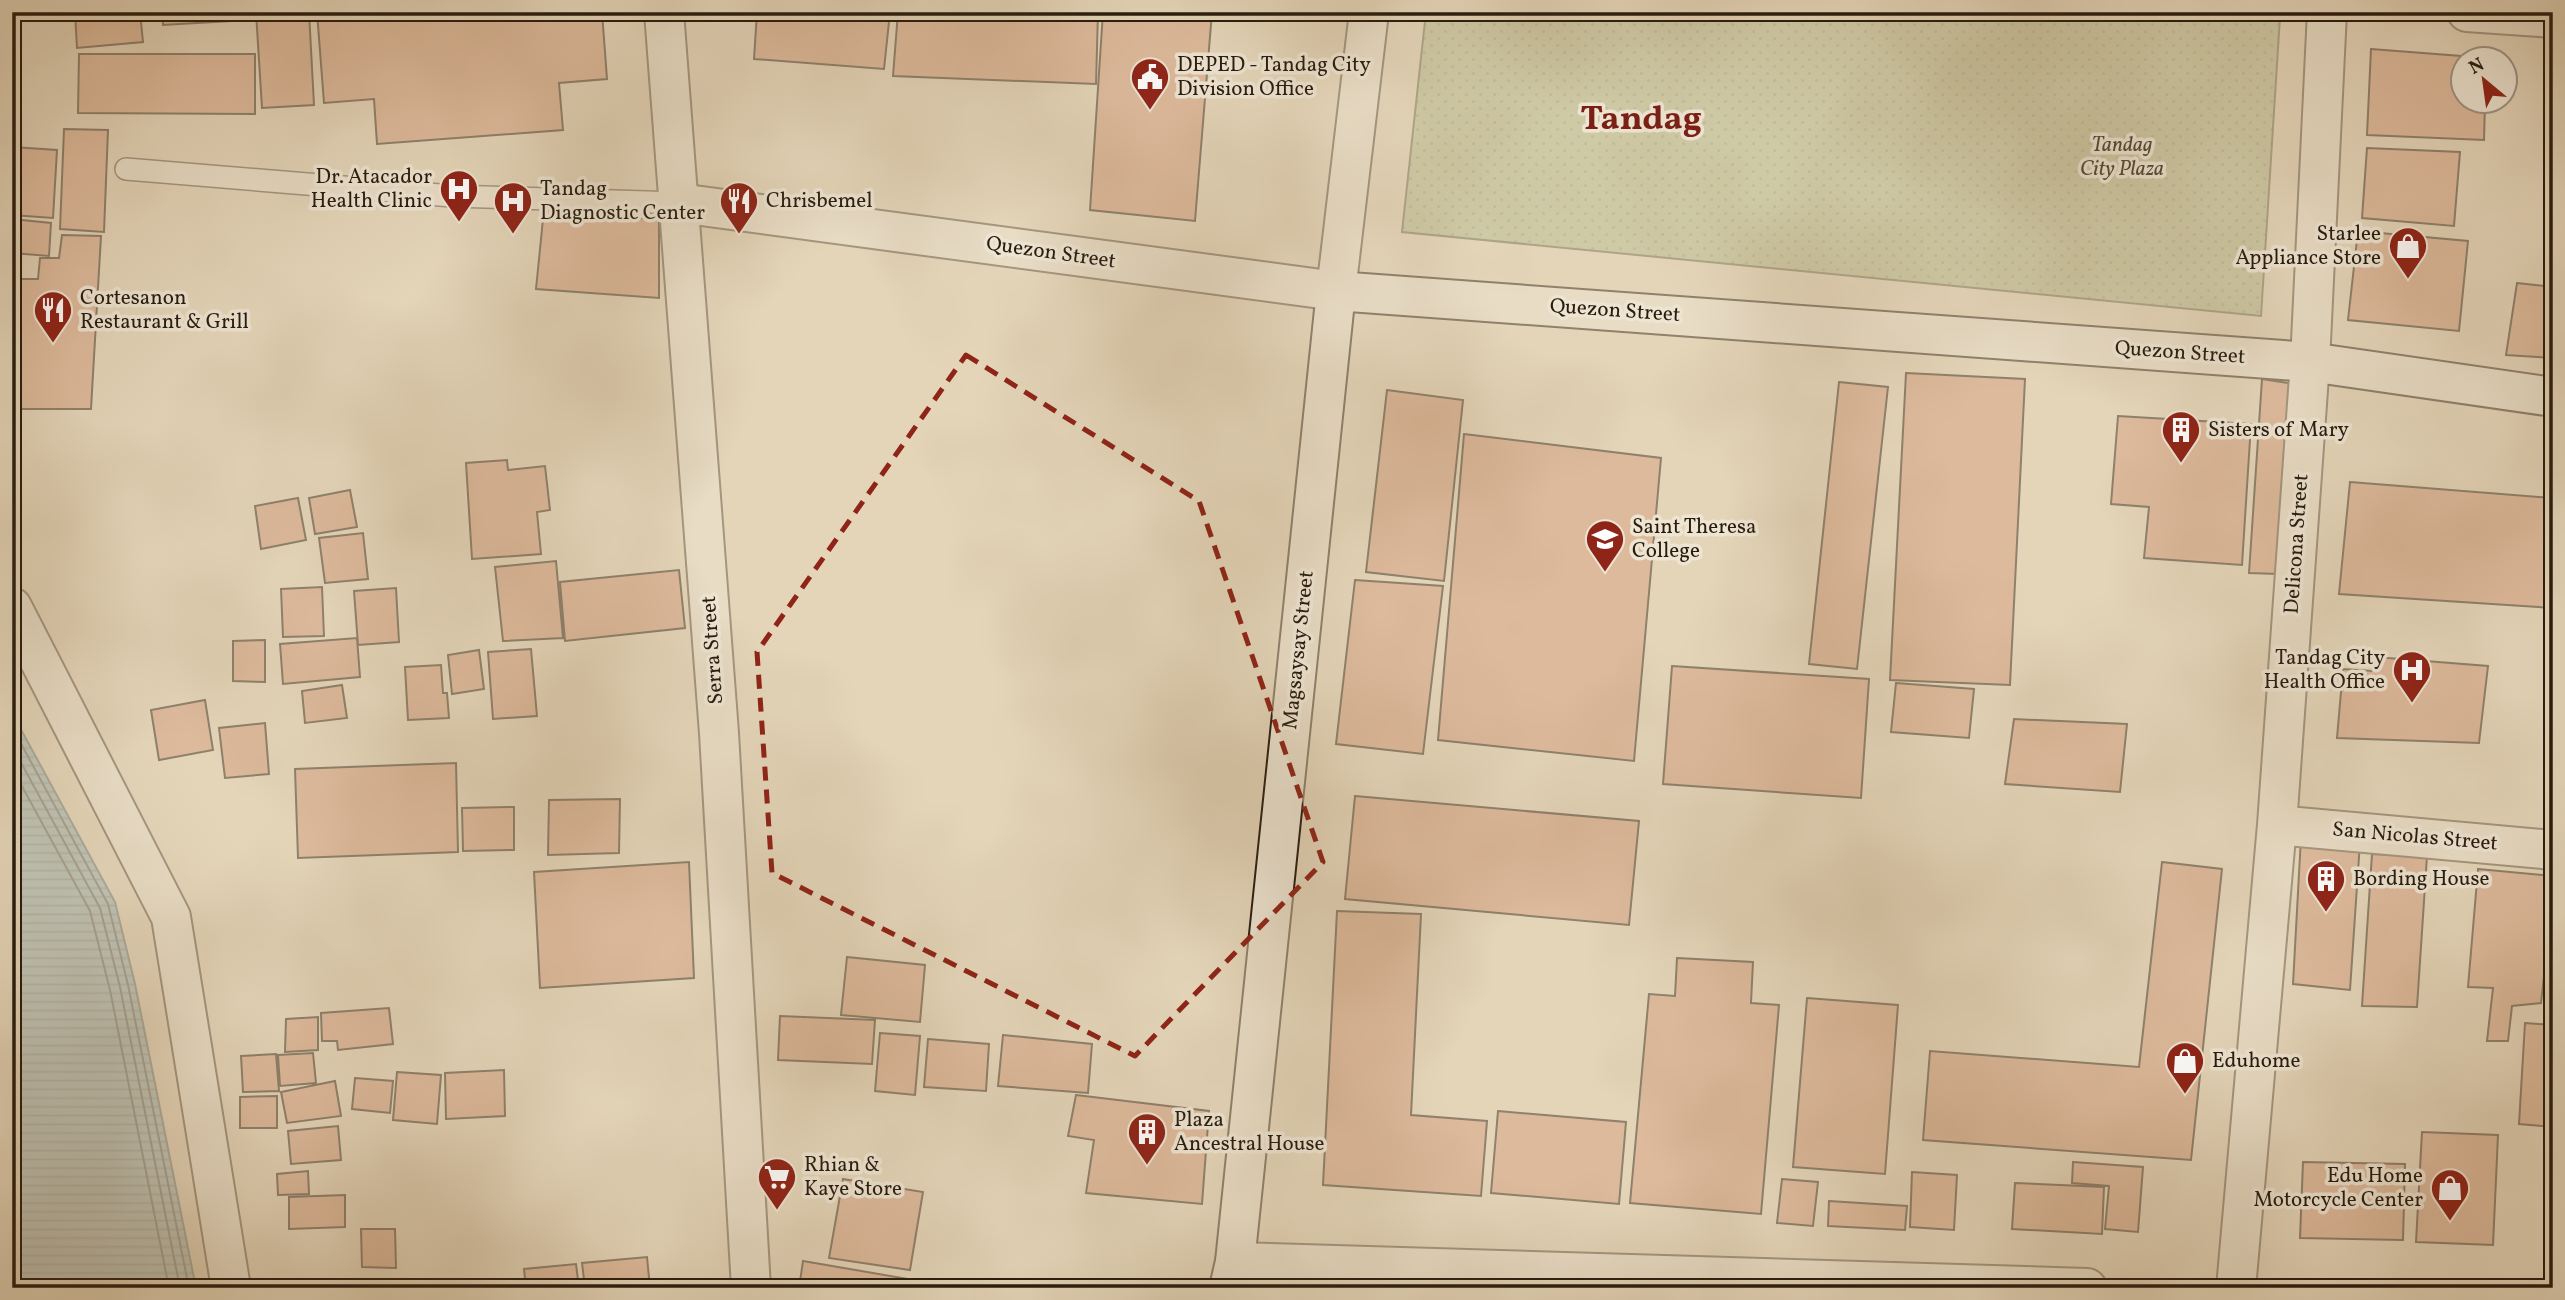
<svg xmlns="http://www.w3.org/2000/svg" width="2565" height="1300" font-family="Vollkorn,serif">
<defs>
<pattern id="park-dots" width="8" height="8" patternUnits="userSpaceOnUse" patternTransform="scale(1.75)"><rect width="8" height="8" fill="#b5bd8f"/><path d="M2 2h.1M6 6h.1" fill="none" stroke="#9ca27a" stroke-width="1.8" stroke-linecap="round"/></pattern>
<pattern id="water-rules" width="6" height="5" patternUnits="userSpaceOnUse" patternTransform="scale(1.75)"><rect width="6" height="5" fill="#9ab6ba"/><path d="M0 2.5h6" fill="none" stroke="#7e9396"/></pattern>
</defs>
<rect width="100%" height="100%" fill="#e4d5b9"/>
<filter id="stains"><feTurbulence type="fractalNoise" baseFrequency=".00286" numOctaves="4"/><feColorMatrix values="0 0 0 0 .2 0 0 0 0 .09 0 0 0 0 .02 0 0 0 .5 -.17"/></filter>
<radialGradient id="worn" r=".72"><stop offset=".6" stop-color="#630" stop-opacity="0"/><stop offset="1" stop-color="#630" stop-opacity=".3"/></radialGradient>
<path fill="url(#park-dots)" stroke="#6e6c4e" stroke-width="2" d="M1426 12H2220L2280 17 2261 316 1402 232Z"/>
<path fill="url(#water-rules)" stroke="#6c7875" stroke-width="2" d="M12 713 115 902 135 984 196 1288H12Z"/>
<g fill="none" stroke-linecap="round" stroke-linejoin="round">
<path stroke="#616964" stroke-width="2" d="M12 727 108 904 128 985 189 1288
M12 746 100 908 120 987 180 1288
M12 768 90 911 110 990 169 1288"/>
</g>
<path fill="#d49a78" stroke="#281c0e" stroke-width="2" d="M75 12H140L143 42 77 48Z
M162 12H230L231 21 163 25Z
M256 12H309L314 105 262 108Z
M317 12H602L607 79 559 83 563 130 377 144 374 99 324 103Z
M757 12H890L884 69 754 59Z
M898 12H1098L1096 84 893 76Z
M1103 12H1212L1195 221 1090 210Z
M2371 49 2487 58V60H2464V102H2485L2484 140 2367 135Z
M79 54H255V114L78 113Z
M64 129 108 130 104 232 60 229Z
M12 147 57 150 53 218 12 215Z
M2367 148 2460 152 2454 226 2362 218Z
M544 209 659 220V298L536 289Z
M12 219 51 223 49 256 12 253Z
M2358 231 2468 241 2459 331 2348 320Z
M62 235 101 236 91 409H12V279H38L40 258H59Z
M2517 283 2553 287V358L2506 355Z
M1906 373 2025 379 2010 685 1890 680Z
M2262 379 2294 384 2278 574 2249 573Z
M1839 382 1888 387 1857 669 1809 664Z
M1387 390 1463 400 1444 581 1366 572Z
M2118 416 2251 424 2242 565 2144 558 2149 507 2111 504Z
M1464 434 1661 458 1634 761 1438 740Z
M507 460 508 470 545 466 550 510 537 512 541 554 472 559 466 463Z
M2350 482 2553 498V608L2339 594Z
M350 490 357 527 315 534 309 498Z
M298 498 306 540 261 549 255 506Z
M363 533 368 579 325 583 319 538Z
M556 561 563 638 503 641 495 567Z
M679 570 685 628 565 641 560 582Z
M1355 580 1443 586 1423 754 1336 744Z
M322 587 324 636 283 637 281 589Z
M396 588 399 642 358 645 354 591Z
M357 638 360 677 283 684 280 644Z
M265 640V682L233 681V641Z
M531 649 537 716 493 719 488 652Z
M479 650 484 689 452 694 448 655Z
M2375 657 2488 666 2479 743 2337 738 2343 669 2372 671Z
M441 665 443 693H447L449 718 408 720 405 667Z
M1672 666 1869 679 1861 798 1663 784Z
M1896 683 1974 689 1969 738 1891 732Z
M342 685 347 718 305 723 302 691Z
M205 700 213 750 159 760 151 710Z
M2014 719 2127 724 2120 792 2005 784Z
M265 723 269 774 225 778 219 728Z
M456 763 458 852 298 858 295 769Z
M1355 796 1639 821 1629 925 1345 899Z
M620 799 619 853 548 855 549 800Z
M514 807V850L463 851 462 808Z
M2301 837 2360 842 2350 990 2293 984Z
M2372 854 2427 856 2417 1007 2362 1006Z
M689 862 694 978 540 988 534 872Z
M2162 862 2222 869 2191 1160 1923 1140 1930 1051 2139 1067Z
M2478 869 2553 876V896L2541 1003 2512 1006 2508 1041H2487L2493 988 2468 987Z
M1337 911 1421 914 1411 1115 1487 1121 1481 1196 1323 1185Z
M847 957 925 965 920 1022 841 1015Z
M1677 958 1753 962 1751 1003 1779 1005 1761 1214 1630 1203 1649 994 1675 996Z
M1807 998 1898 1005 1885 1174 1793 1167Z
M389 1008 393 1044 338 1050 337 1041H322L321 1013Z
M780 1016 875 1020 872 1064 778 1060Z
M318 1017V1050L285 1052 286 1019Z
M2525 1023 2553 1025V1127L2519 1124Z
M880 1033 920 1036 915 1095 875 1091Z
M1003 1035 1092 1044 1088 1093 998 1086Z
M928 1039 989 1044 986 1091 924 1087Z
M313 1053 316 1083 280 1086 278 1055Z
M276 1054 279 1091 243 1092 241 1056Z
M504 1070 505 1116 446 1119 445 1073Z
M397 1072 441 1075 437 1124 393 1120Z
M355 1078 393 1081 390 1113 352 1109Z
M335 1081 341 1116 287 1123 281 1092Z
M1076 1095 1209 1111 1202 1204 1086 1193 1094 1140 1068 1136Z
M277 1096V1128H240V1097Z
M1498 1111 1626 1122 1619 1204 1491 1193Z
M338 1126 341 1160 291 1164 288 1131Z
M2422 1132 2498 1135 2493 1245 2416 1242Z
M2073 1162 2143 1167 2138 1232 2105 1229 2109 1186 2072 1183Z
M2303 1162 2405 1164 2403 1240 2300 1238Z
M308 1171 309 1194 278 1195 277 1174Z
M1912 1172 1957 1175 1954 1230 1910 1227Z
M843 1179 923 1192 910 1270 829 1258Z
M1782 1179 1818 1182 1813 1226 1777 1223Z
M2015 1183 2104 1187 2102 1234 2012 1229Z
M345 1195V1227L289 1229V1197Z
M1829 1201 1907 1206 1905 1230 1828 1226Z
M361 1229H395L396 1268 362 1267Z
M647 1257 650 1288H585L582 1263Z
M803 1261 908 1279 907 1288H799Z
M576 1264 579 1288H526L524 1269Z
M385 1279V1288H344V1280Z
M315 1280H336V1288H314Z"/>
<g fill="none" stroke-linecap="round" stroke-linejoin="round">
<g stroke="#574a39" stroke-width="24">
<path id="service" d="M126 169 452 196 679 203"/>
</g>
<g stroke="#574a39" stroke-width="42">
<path id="minor" d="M2467 12 2553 18
M679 203 1336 291
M12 607 171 917 231 1288
M2277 825 2553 850
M1235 1262 2087 1288
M2236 1288 2277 825 2310 362 2327 12"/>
</g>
<g stroke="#574a39" stroke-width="42">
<path id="tertiary" d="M664 12 719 733 751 1288
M1336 291 1369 12"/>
</g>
<g stroke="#281c0e" stroke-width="42">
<path id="secondary" d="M1229 1288 1235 1262 1336 291 2310 362 2553 397"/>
</g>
<use href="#service" stroke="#ede4d2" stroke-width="21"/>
<use href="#minor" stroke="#ede4d2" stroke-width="38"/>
<use href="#tertiary" stroke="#ede4d2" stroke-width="38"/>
<use href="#secondary" stroke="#ede4d2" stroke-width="38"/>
</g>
<path d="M0 0H2565V1300H0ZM966 355 1199 501 1323 862 1135 1056 772 873 757 652Z" fill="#e4d5b9" fill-opacity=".55" fill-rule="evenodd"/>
<path fill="none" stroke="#8f2418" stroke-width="5" stroke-dasharray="14 9" stroke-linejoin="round" d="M966 355 1199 501 1323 862 1135 1056 772 873 757 652Z"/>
<defs>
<g id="civic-pin" transform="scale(2.0125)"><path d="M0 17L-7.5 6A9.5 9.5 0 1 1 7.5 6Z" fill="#8f2418" stroke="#ede4d2"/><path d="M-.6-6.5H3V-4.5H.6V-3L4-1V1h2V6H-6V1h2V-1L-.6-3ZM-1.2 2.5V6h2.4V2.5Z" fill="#fff"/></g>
<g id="hospital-pin" transform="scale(2.0125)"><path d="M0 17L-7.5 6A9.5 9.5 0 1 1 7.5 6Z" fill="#8f2418" stroke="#ede4d2"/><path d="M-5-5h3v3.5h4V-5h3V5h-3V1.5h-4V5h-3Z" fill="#fff"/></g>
<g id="restaurant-pin" transform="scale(2.0125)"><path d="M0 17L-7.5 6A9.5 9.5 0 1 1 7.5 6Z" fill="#8f2418" stroke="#ede4d2"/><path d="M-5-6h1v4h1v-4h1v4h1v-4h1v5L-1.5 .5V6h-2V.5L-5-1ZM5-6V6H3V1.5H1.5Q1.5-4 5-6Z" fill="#fff"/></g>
<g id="shop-pin" transform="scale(2.0125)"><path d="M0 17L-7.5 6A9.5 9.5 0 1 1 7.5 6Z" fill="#8f2418" stroke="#ede4d2"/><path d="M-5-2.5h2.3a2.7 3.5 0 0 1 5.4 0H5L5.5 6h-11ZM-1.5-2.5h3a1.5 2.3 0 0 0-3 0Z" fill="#fff"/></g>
<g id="building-pin" transform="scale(2.0125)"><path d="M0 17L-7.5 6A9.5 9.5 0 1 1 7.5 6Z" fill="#8f2418" stroke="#ede4d2"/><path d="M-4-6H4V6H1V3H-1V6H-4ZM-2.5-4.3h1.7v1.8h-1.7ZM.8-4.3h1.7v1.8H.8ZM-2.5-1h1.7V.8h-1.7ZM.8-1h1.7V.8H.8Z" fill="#fff"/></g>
<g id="university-pin" transform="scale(2.0125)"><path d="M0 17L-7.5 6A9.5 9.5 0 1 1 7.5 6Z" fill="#8f2418" stroke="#ede4d2"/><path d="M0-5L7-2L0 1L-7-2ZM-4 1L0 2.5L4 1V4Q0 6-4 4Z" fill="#fff"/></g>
<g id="supermarket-pin" transform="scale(2.0125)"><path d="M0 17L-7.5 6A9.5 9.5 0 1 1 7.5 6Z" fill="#8f2418" stroke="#ede4d2"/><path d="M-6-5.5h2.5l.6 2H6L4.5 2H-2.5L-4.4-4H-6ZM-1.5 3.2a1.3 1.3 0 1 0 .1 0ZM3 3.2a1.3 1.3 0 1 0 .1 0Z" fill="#fff"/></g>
</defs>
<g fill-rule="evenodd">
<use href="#civic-pin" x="1150" y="77"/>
<use href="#hospital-pin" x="459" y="189"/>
<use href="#hospital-pin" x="513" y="201"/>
<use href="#restaurant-pin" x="739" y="201"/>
<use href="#shop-pin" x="2408" y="246"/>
<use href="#restaurant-pin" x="53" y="310"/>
<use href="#building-pin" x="2181" y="430"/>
<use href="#university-pin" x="1605" y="539"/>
<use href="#hospital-pin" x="2412" y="670"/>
<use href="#building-pin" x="2326" y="879"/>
<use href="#shop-pin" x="2185" y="1061"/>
<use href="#building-pin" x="1147" y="1132"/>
<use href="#supermarket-pin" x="777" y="1177"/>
<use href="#shop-pin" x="2450" y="1188"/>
</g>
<g text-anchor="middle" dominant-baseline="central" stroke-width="7" stroke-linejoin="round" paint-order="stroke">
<g font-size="21" fill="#281c0e" stroke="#ede4d2" text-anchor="start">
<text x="1177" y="65">DEPED - Tandag City<tspan x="1177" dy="24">Division Office</tspan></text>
<text x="432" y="177" text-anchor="end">Dr. Atacador<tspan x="432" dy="24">Health Clinic</tspan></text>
<text x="540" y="189">Tandag<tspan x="540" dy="24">Diagnostic Center</tspan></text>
<text x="766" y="201">Chrisbemel</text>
<text x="2381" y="234" text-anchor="end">Starlee<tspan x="2381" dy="24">Appliance Store</tspan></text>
<text x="80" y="298">Cortesanon<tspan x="80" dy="24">Restaurant &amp; Grill</tspan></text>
<text x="2208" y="430">Sisters of Mary</text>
<text x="1632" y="527">Saint Theresa<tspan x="1632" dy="24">College</tspan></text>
<text x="2385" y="658" text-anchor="end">Tandag City<tspan x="2385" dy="24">Health Office</tspan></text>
<text x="2353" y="879">Bording House</text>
<text x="2212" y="1061">Eduhome</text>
<text x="1174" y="1120">Plaza<tspan x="1174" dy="24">Ancestral House</tspan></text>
<text x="804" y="1165">Rhian &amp;<tspan x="804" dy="24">Kaye Store</tspan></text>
<text x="2423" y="1176" text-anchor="end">Edu Home<tspan x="2423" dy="24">Motorcycle Center</tspan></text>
</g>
<g font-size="21" font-style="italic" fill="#524c35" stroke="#ede4d2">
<text x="2122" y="145">Tandag<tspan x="2122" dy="24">City Plaza</tspan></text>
</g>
<g font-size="21" fill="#281c0e" stroke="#ede4d2">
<text transform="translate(1051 253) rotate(8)">Quezon Street</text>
<text transform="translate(1615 311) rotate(4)">Quezon Street</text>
<text transform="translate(2180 353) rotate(4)">Quezon Street</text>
<text transform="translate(2297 544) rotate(-86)">Delicona Street</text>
<text transform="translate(713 650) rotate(-94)">Serra Street</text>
<text transform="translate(1299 650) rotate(-84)">Magsaysay Street</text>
<text transform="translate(2415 837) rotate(5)">San Nicolas Street</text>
</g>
<g font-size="35" font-weight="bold" fill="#7a1f14" stroke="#ede4d2">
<text x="1641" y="120">Tandag</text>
</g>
</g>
<rect width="2565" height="1300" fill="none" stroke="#e4d5b9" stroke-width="42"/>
<rect x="14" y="14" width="2537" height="1272" fill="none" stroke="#281c0e" stroke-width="3.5"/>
<rect x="21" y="21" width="2523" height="1258" fill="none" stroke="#281c0e" stroke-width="2"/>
<g transform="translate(2484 80) rotate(331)"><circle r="33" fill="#ede4d2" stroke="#9e9484" stroke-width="2"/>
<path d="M0-5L12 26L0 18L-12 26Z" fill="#8f2418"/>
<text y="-10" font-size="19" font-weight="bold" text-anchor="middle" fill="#281c0e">N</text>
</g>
<rect width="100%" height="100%" filter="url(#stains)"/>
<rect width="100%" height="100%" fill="url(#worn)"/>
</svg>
